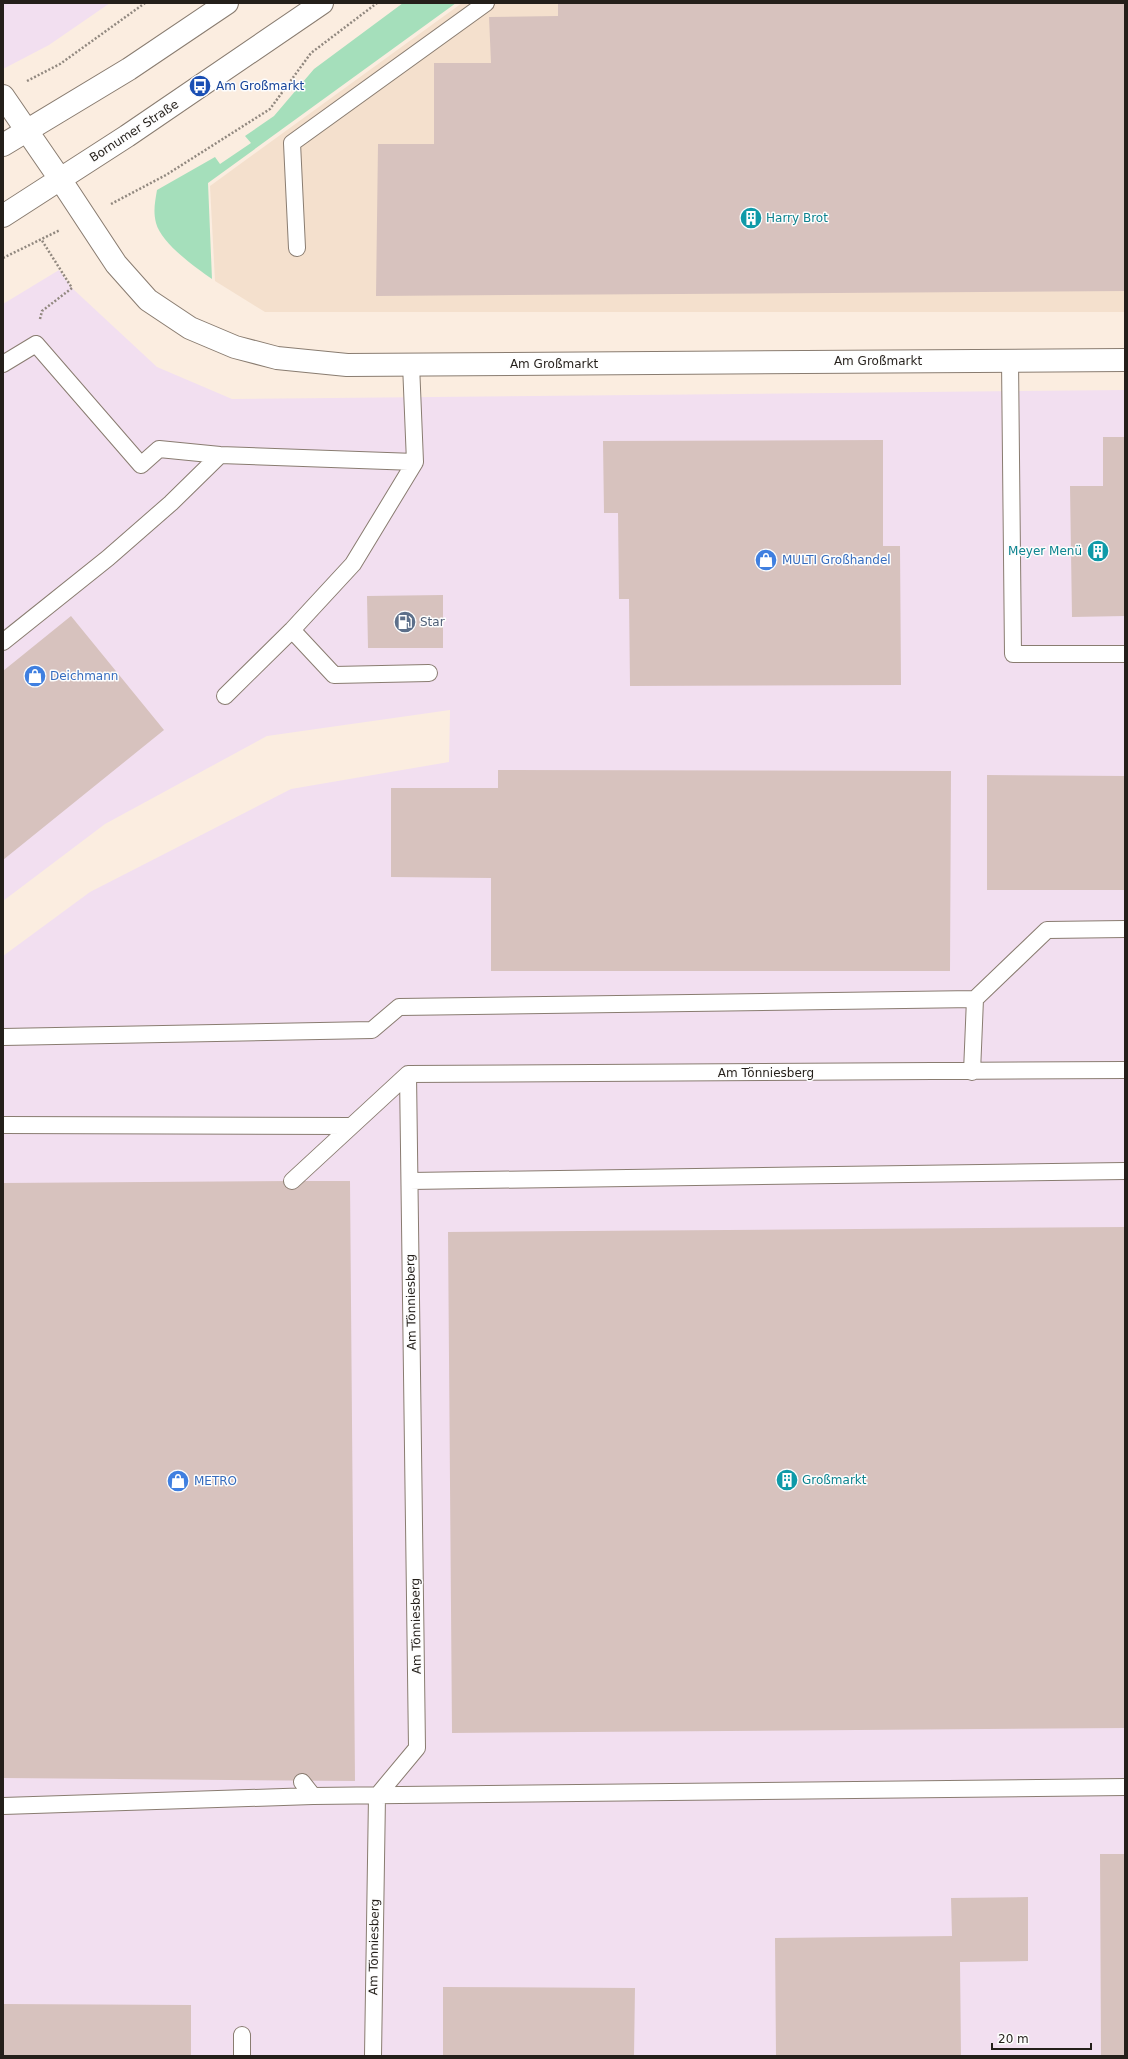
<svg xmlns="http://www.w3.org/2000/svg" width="1128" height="2059" font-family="'DejaVu Sans',sans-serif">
<rect width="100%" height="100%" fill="#fbede0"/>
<path fill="#f2dff0" d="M3 3H110L49 45 3 69Z
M59 270 72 288 157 367 232 399 1125 390V2056H3V956L90 892 291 789 449 762 450 710 267 736 105 824 3 901V304Z"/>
<path fill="#f4e0cd" d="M462 3H1125V312H265L215 281 210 186Z"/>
<path fill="#a5dfbb" d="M403 3H456L208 183 212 279C196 268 161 243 156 223 153 211 155 202 157 190L215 157 220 164 251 143 245 136 274 116 314 69Z"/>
<path fill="#d7c2be" d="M558 3H1125V291L376 296 378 144H434V63H491L489 17 558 16Z
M1103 437H1125V616L1072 617 1070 486H1103Z
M883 440V546H900L901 685 630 686 629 599H619L618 513H604L603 441Z
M443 595V648H368L367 596Z
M71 616 164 730 3 860V671Z
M498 770 951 771 950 971H491V878L391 877V788H498Z
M987 775 1125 776V890H987Z
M292 1181H350L355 1781 3 1778V1183Z
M1125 1227V1728L452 1733 448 1232Z
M1100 1854H1125V2056H1101Z
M1028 1897V1961L960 1962 961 2056H776L775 1938 952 1936 951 1898Z
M443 1987 635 1988 634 2056H443Z
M3 2004 191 2005V2056H3Z"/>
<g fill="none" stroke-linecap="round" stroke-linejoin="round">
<g stroke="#897c70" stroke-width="18">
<path id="lane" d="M297 248 292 143 486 3
M1010 360 1013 654H1125
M3 364 36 344 141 465 159 449 220 455 415 462
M292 630 334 675 429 673
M3 642 108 558 171 503 220 455
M225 696 292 630 353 564 415 462 411 364
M3 1037 372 1030 399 1007 975 999
M972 1072 975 999 1047 930 1125 929
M3 1125 351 1126
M292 1181 408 1074 1125 1070
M410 1181 1125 1171
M302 1782 313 1796 1125 1787
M3 1806 313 1796
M242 2035V2056
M373 2056 377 1796 417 1748 408 1074"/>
</g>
<g stroke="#897c70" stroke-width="24">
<path id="street" d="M3 96 27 131
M60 179 116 264 148 300 190 328 235 347 277 358 347 365 1125 360"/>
</g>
<g stroke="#897c70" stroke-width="24">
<path id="secondary" d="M27 131 60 179
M3 145 129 69 227 3
M3 216 127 136 322 3"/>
</g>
<path stroke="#91887f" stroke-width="2.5" stroke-dasharray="2 2" stroke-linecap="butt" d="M27 81 60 64 145 3
M111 204 166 175 270 109 311 53 377 3
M3 258 60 230
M40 319 42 311 72 288 41 239"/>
<use href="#lane" stroke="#fff" stroke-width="16"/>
<use href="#street" stroke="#fff" stroke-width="22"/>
<use href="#secondary" stroke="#fff" stroke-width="22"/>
</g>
<defs>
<g id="bus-disc" transform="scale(1.15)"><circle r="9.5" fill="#1a4fb4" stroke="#fdfdfd"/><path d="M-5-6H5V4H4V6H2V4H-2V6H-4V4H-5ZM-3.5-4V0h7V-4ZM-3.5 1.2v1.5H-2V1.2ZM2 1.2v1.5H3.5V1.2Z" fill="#fff"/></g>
<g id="building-disc" transform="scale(1.15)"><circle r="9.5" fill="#0f9aa8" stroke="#fdfdfd"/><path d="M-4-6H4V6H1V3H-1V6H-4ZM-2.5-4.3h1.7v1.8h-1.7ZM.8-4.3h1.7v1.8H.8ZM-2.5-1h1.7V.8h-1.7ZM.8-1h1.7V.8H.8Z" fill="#fff"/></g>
<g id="shop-disc" transform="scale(1.15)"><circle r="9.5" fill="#3f7fe0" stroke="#fdfdfd"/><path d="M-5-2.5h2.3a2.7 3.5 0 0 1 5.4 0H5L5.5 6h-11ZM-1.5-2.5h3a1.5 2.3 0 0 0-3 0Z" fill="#fff"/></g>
<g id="fuel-disc" transform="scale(1.15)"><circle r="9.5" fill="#5c6f8a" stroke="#fdfdfd"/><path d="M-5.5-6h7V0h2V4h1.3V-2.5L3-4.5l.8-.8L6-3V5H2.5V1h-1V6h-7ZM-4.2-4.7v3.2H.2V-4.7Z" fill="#fff"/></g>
</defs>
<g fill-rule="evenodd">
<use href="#bus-disc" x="200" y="86"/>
<use href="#building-disc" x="751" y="218"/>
<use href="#building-disc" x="1098" y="551"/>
<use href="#shop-disc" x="766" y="560"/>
<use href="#fuel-disc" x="405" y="622"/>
<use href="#shop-disc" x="35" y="676"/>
<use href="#building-disc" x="787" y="1480"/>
<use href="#shop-disc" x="178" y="1481"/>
</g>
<g text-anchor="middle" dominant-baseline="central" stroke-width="3" stroke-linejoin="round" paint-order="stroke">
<g font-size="12" fill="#164399" stroke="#fdfdfd" text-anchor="start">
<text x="216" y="86">Am Großmarkt</text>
</g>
<g font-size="12" fill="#241f1a" stroke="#fdfdfd">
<text transform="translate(134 131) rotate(-33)">Bornumer Straße</text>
<text x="878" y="361">Am Großmarkt</text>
<text x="554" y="364">Am Großmarkt</text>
<text x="766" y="1073">Am Tönniesberg</text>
<text transform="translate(411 1302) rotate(-91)">Am Tönniesberg</text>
<text transform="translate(416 1626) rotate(-91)">Am Tönniesberg</text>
<text transform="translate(374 1947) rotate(-89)">Am Tönniesberg</text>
</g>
<g font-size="12" fill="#0d838f" stroke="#fdfdfd" text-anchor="start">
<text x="766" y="218">Harry Brot</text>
<text x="1082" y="551" text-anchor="end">Meyer Menü</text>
<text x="802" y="1480">Großmarkt</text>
</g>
<g font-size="12" fill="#366cbe" stroke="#fdfdfd" text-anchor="start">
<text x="782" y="560">MULTI Großhandel</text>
<text x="50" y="676">Deichmann</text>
<text x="194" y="1481">METRO</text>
</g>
<g font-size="12" fill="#4e5e75" stroke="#fdfdfd" text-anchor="start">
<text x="420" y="622">Star</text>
</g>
</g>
<rect width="1128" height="2059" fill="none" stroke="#241f1a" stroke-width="8"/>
<path d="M992 2043v6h99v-6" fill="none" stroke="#241f1a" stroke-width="2"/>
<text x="998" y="2043" font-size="12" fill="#241f1a" stroke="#fdfdfd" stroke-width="3" paint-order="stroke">20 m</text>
</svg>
